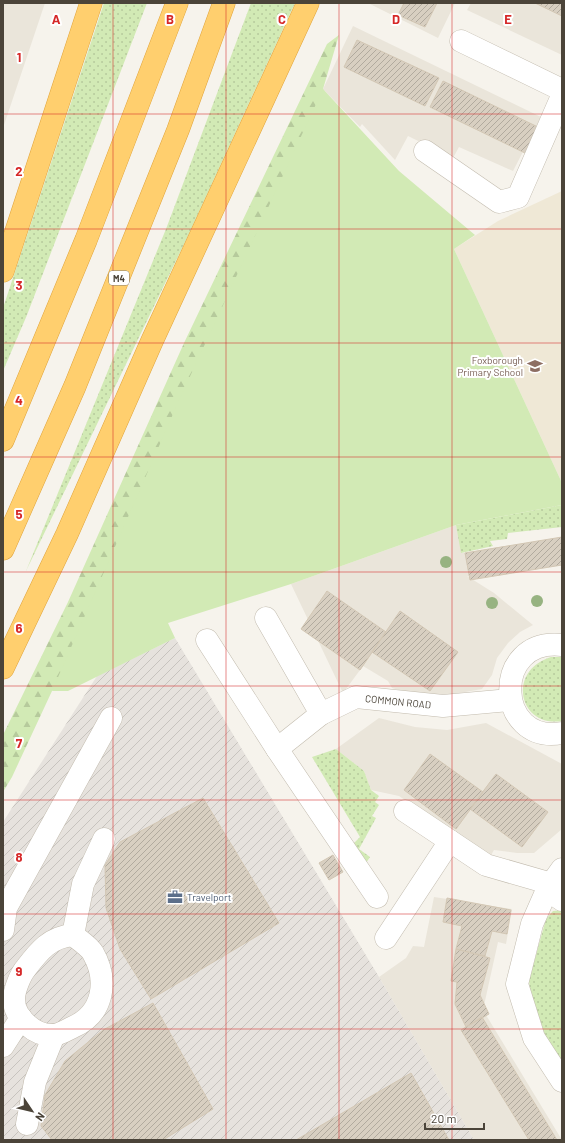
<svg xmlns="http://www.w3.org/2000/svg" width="565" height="1143" font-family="Barlow,sans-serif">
<defs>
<pattern id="industrial-furrows" width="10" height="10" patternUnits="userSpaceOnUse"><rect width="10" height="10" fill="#e6e2dd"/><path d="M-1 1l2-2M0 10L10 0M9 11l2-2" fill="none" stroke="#c7c3be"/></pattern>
<pattern id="grass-dots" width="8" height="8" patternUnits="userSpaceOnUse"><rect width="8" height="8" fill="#d2eab5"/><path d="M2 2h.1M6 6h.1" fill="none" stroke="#b6ca9c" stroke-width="1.8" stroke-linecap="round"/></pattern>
<pattern id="forest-firs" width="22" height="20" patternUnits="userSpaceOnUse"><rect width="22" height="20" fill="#d2eab5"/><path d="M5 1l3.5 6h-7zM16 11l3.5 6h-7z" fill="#b6ca9c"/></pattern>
<pattern id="building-hatch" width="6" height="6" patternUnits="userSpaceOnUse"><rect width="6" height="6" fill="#d8cfc1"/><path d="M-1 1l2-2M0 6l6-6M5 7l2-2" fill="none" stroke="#b1aa9e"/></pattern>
</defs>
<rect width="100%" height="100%" fill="#f6f3ec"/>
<path fill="#eae5da" d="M3 3H45L3 128Z
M368 3H455L438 38Z
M471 3H562V55L467 10Z
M353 26 541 117 513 171 459 147 453 158 408 136 395 160 362 124 360 127 323 89Z
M456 525 462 553 562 537V565L474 577 467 576 494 593 533 625 520 632 508 643 497 658 492 675 482 689 454 694 417 695 392 688 388 681 363 666 343 693 291 584Z
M379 718 415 727 447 730 486 723 562 764V829L534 853H517L494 850 490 857 399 796 371 790 364 771 336 749Z
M434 897 512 909 506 944 498 942 483 1010 562 1140H474L379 977 406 958 413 946 424 947Z"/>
<path fill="url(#industrial-furrows)" d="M175 638 379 977 474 1140H3V822L97 676Z"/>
<path fill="#efe8d6" d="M562 191V483L454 249 498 221Z"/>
<path fill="url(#grass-dots)" d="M104 3H147L27 315 3 371V308Z
M251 3H295L186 240 26 571 166 229Z
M562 505V527L508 533 507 539 490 541 493 546 461 553 456 525Z
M551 657H562V721C519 728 506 671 551 657Z
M336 749 364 771 371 790 379 796 375 802 379 805 372 816 376 818 359 849 370 857 356 878 344 869 353 856 349 848 360 837 312 757Z
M562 910V1063L547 1041 530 991 529 980 546 919 553 911Z"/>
<path fill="url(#forest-firs)" d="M339 35 323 89 399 192 91 644 52 691 12 777 3 792V735L68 602 184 343 327 44Z"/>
<path fill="#d2eab5" d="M323 89 399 171 475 235 454 249 562 483V505L456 525 291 584 168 623 175 638 68 691H52L180 398Z"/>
<path fill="url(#building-hatch)" stroke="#d3c7b4" d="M404 3H437L425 27 398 15Z
M535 3H562V16Z
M357 40 439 78 425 106 344 67Z
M443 81 540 128 527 154 430 107Z
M562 537V565L470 580 465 553Z
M327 591 386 632 360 670 301 629Z
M400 611 458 652 430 691 372 652Z
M430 754 483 792 456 829 404 790Z
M496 774 548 812 522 847 470 809Z
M203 798 279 923 151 999 120 949 106 908 105 865 120 842Z
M333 855 343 872 329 880 319 863Z
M447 898 511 910 507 934 492 931 485 956 456 949 462 926 443 922Z
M456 949 490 958 480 995 489 1014 466 1027 455 1004 457 982 451 981Z
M153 1003 213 1109 163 1140H52L41 1126 45 1095 65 1061 103 1030Z
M482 1017 557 1140H529L461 1030Z
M411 1073 449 1140H296Z"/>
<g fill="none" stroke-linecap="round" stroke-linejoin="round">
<g stroke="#c2bbae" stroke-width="23">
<g id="minor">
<path d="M461 41 562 90"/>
<path d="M425 151 499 202 518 197 562 96"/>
<path d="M266 618 321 714"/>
<path d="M207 640 277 749"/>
<path d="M562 645C491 637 495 745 562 733"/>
<path d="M405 811 486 865 552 884"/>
<path d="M562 869 547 890 532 924 517 984 534 1038 562 1081"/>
<path d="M547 890 562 900"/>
<path id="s1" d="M377 897 277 749 321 714 356 697 443 706 510 700"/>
<path d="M3 930 6 908 111 718"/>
<path d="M73 935C79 940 89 946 93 953 109 981 103 1014 73 1027 67 1030 59 1035 53 1035 35 1036 14 1018 14 999 14 991 20 975 26 968 39 951 50 937 73 935Z"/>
<path d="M73 935 83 884 104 839"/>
<path d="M386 938 450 841"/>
<path d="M3 1046 21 1018"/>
<path d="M27 1124 35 1082 54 1035"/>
</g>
</g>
<g stroke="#e0a43c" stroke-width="23">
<path id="highway" d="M3 271 91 3
M3 440 86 240 177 3
M3 549 75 386 178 130 224 3
M3 668 67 534 152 341 308 3"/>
</g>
<use href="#minor" stroke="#fff" stroke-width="22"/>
<use href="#highway" stroke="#ffcf6e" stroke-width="22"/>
</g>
<g fill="#97b381">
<circle cx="446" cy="562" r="6"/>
<circle cx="537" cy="601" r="6"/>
<circle cx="492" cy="603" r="6"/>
</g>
<path fill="none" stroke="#d62828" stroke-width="1" stroke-opacity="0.55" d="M113 3V1140M226 3V1140M339 3V1140M452 3V1140M3 114H562M3 229H562M3 343H562M3 457H562M3 572H562M3 686H562M3 800H562M3 914H562M3 1029H562"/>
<defs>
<g id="school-bare" transform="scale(1.2)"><path d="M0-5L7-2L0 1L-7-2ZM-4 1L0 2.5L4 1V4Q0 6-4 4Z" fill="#8d6e63" stroke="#fff" stroke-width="2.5" paint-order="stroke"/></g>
<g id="office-bare" transform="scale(1.2)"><path d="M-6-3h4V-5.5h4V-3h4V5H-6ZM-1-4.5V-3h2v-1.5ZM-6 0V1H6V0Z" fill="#5c6f8a" stroke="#fff" stroke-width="2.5" paint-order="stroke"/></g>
</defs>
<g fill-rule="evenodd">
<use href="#school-bare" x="535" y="366"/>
<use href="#office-bare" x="175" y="897"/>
</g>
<g text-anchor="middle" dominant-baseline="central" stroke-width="4" stroke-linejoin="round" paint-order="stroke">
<rect fill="#fff" stroke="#817c74" stroke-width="1" x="109" y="271" width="20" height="14" rx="3"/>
<g font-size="9" font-weight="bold" fill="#4b4439">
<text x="119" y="278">M4</text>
</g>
<g font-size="10" fill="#785e54" stroke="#fff" text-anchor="end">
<text x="523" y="360">Foxborough<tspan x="523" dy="12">Primary School</tspan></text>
</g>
<g font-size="10" fill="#4b4439" stroke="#fff">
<text stroke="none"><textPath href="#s1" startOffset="316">COMMON ROAD</textPath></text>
</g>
<g font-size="10" fill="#4e5e75" stroke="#fff" text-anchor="start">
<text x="187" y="897">Travelport</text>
</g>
</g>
<g font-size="13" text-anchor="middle" font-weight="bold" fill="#d62828" stroke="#fff" stroke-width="4" stroke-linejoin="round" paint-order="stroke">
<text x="56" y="24">A</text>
<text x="170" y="24">B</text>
<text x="282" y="24">C</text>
<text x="396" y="24">D</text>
<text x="508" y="24">E</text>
<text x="19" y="62">1</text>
<text x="19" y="176">2</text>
<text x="19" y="290">3</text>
<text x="19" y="405">4</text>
<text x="19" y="519">5</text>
<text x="19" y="633">6</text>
<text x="19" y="748">7</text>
<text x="19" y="862">8</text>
<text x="19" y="976">9</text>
</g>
<rect width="565" height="1143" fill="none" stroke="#4b4439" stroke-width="8"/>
<g transform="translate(32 1111) rotate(125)" stroke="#ffffff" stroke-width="3" paint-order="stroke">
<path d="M0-3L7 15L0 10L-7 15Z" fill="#4b4439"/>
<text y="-6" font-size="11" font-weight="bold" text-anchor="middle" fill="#4b4439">N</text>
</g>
<path d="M425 1123v6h59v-6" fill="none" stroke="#4b4439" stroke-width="2"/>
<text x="431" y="1123" font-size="12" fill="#4b4439" stroke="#ffffff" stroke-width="3" paint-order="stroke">20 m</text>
</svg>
